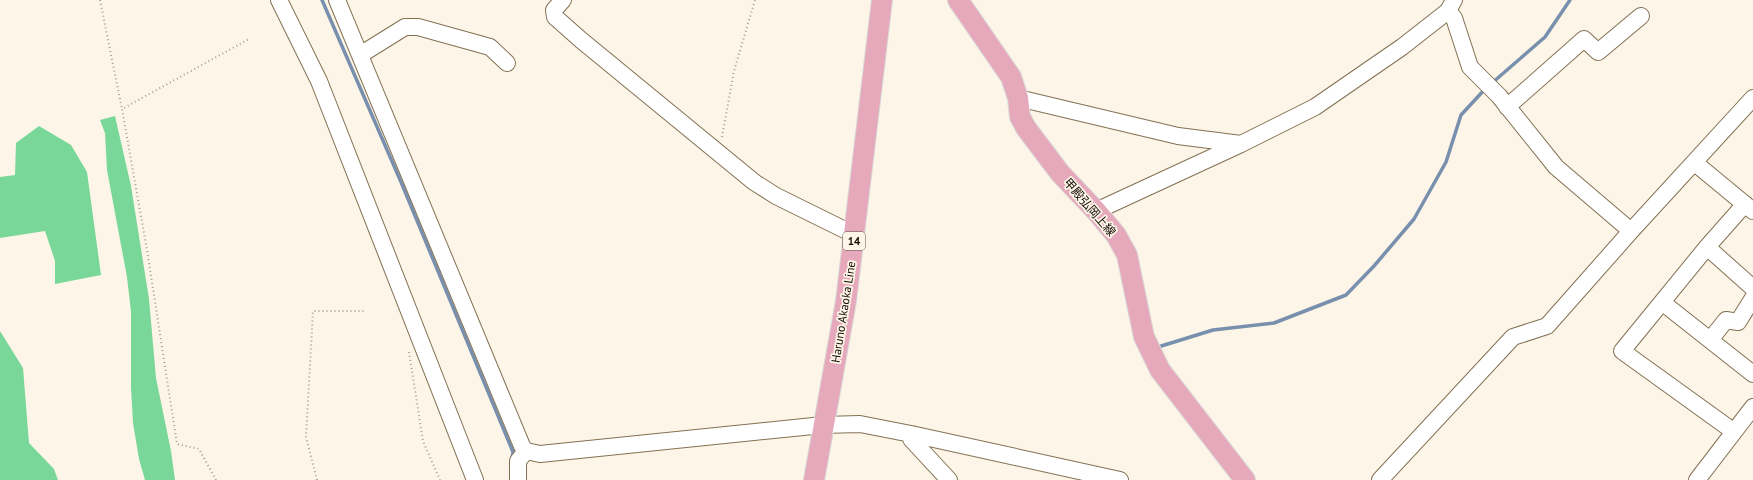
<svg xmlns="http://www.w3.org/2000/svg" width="1753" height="480" font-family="'PT Sans','Noto Sans JP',sans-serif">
<rect width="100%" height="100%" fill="#fdf5e7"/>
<path fill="#79d899" d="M115 116 131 186 149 299 156 378 171 451 175 480H145L139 459 133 423 131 388V312L127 277 107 170 105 133 100 120Z
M39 126 71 145 87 172 101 275 55 284V261L45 231 0 238V177L15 175 16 143Z
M0 331 23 368 29 443 54 469 58 480H0Z"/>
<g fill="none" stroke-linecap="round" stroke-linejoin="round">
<path stroke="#7890ad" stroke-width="3.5" d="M322 0 401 182 513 452 512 458
M1492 83 1545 37 1570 0
M1158 347 1213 330 1274 323 1346 295 1374 266 1414 219 1446 162 1461 115 1486 88"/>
<g stroke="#837153" stroke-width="18">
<path id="minor" d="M279 0 319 81 475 480
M337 0 522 446 526 451 540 454 823 425 860 424 911 434 1120 480
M563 0 554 10 555 17 581 40 754 182 776 196 855 235
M1448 11 1454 18 1470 67 1499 96 1556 167 1631 231
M360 55 405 27H418L490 47 507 63
M1018 98 1178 136 1241 144
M1507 107 1584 39 1598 52 1641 16
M1695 163 1753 211
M1096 211 1241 144 1315 107 1402 47 1448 11 1454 0
M1707 247 1753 288
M1663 303 1753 374
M1710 340 1726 320 1738 322 1753 298
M1733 431 1622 351 1707 247 1745 204
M911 434V439L949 480
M518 480V461L526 451
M1380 480 1513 337 1547 326 1631 231 1753 98
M1697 480 1753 407"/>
</g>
<g stroke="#d9d8d7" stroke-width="22">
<path id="major" d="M958 0 1011 77 1018 98 1020 117 1026 128 1060 173 1096 211 1116 235 1127 255 1144 337 1160 370 1245 480
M814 480 846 301 882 0"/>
</g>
<path stroke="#a69e92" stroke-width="2" stroke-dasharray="1 3" stroke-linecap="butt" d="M100 0 122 109
M722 137 734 71 755 0
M409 352 423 441 440 480
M216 480 199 449 177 444 147 250 122 109 249 39
M317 480 306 437 313 311H365"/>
<use href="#minor" stroke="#fff" stroke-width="16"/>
<use href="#major" stroke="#e6a9bc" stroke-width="20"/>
</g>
<g text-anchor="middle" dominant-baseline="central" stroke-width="3.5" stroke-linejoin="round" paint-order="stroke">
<rect fill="#fdf5e7" stroke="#595247" stroke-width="1" x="843" y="232" width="22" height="18" rx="3"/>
<g font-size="11" font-weight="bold" fill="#130c03">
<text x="854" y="241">14</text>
</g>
<g font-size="12" fill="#130c03" stroke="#fdf5e7">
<text transform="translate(1090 207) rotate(49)">甲殿弘岡上線</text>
<text transform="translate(843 312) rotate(-81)">Haruno Akaoka Line</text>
</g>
</g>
</svg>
